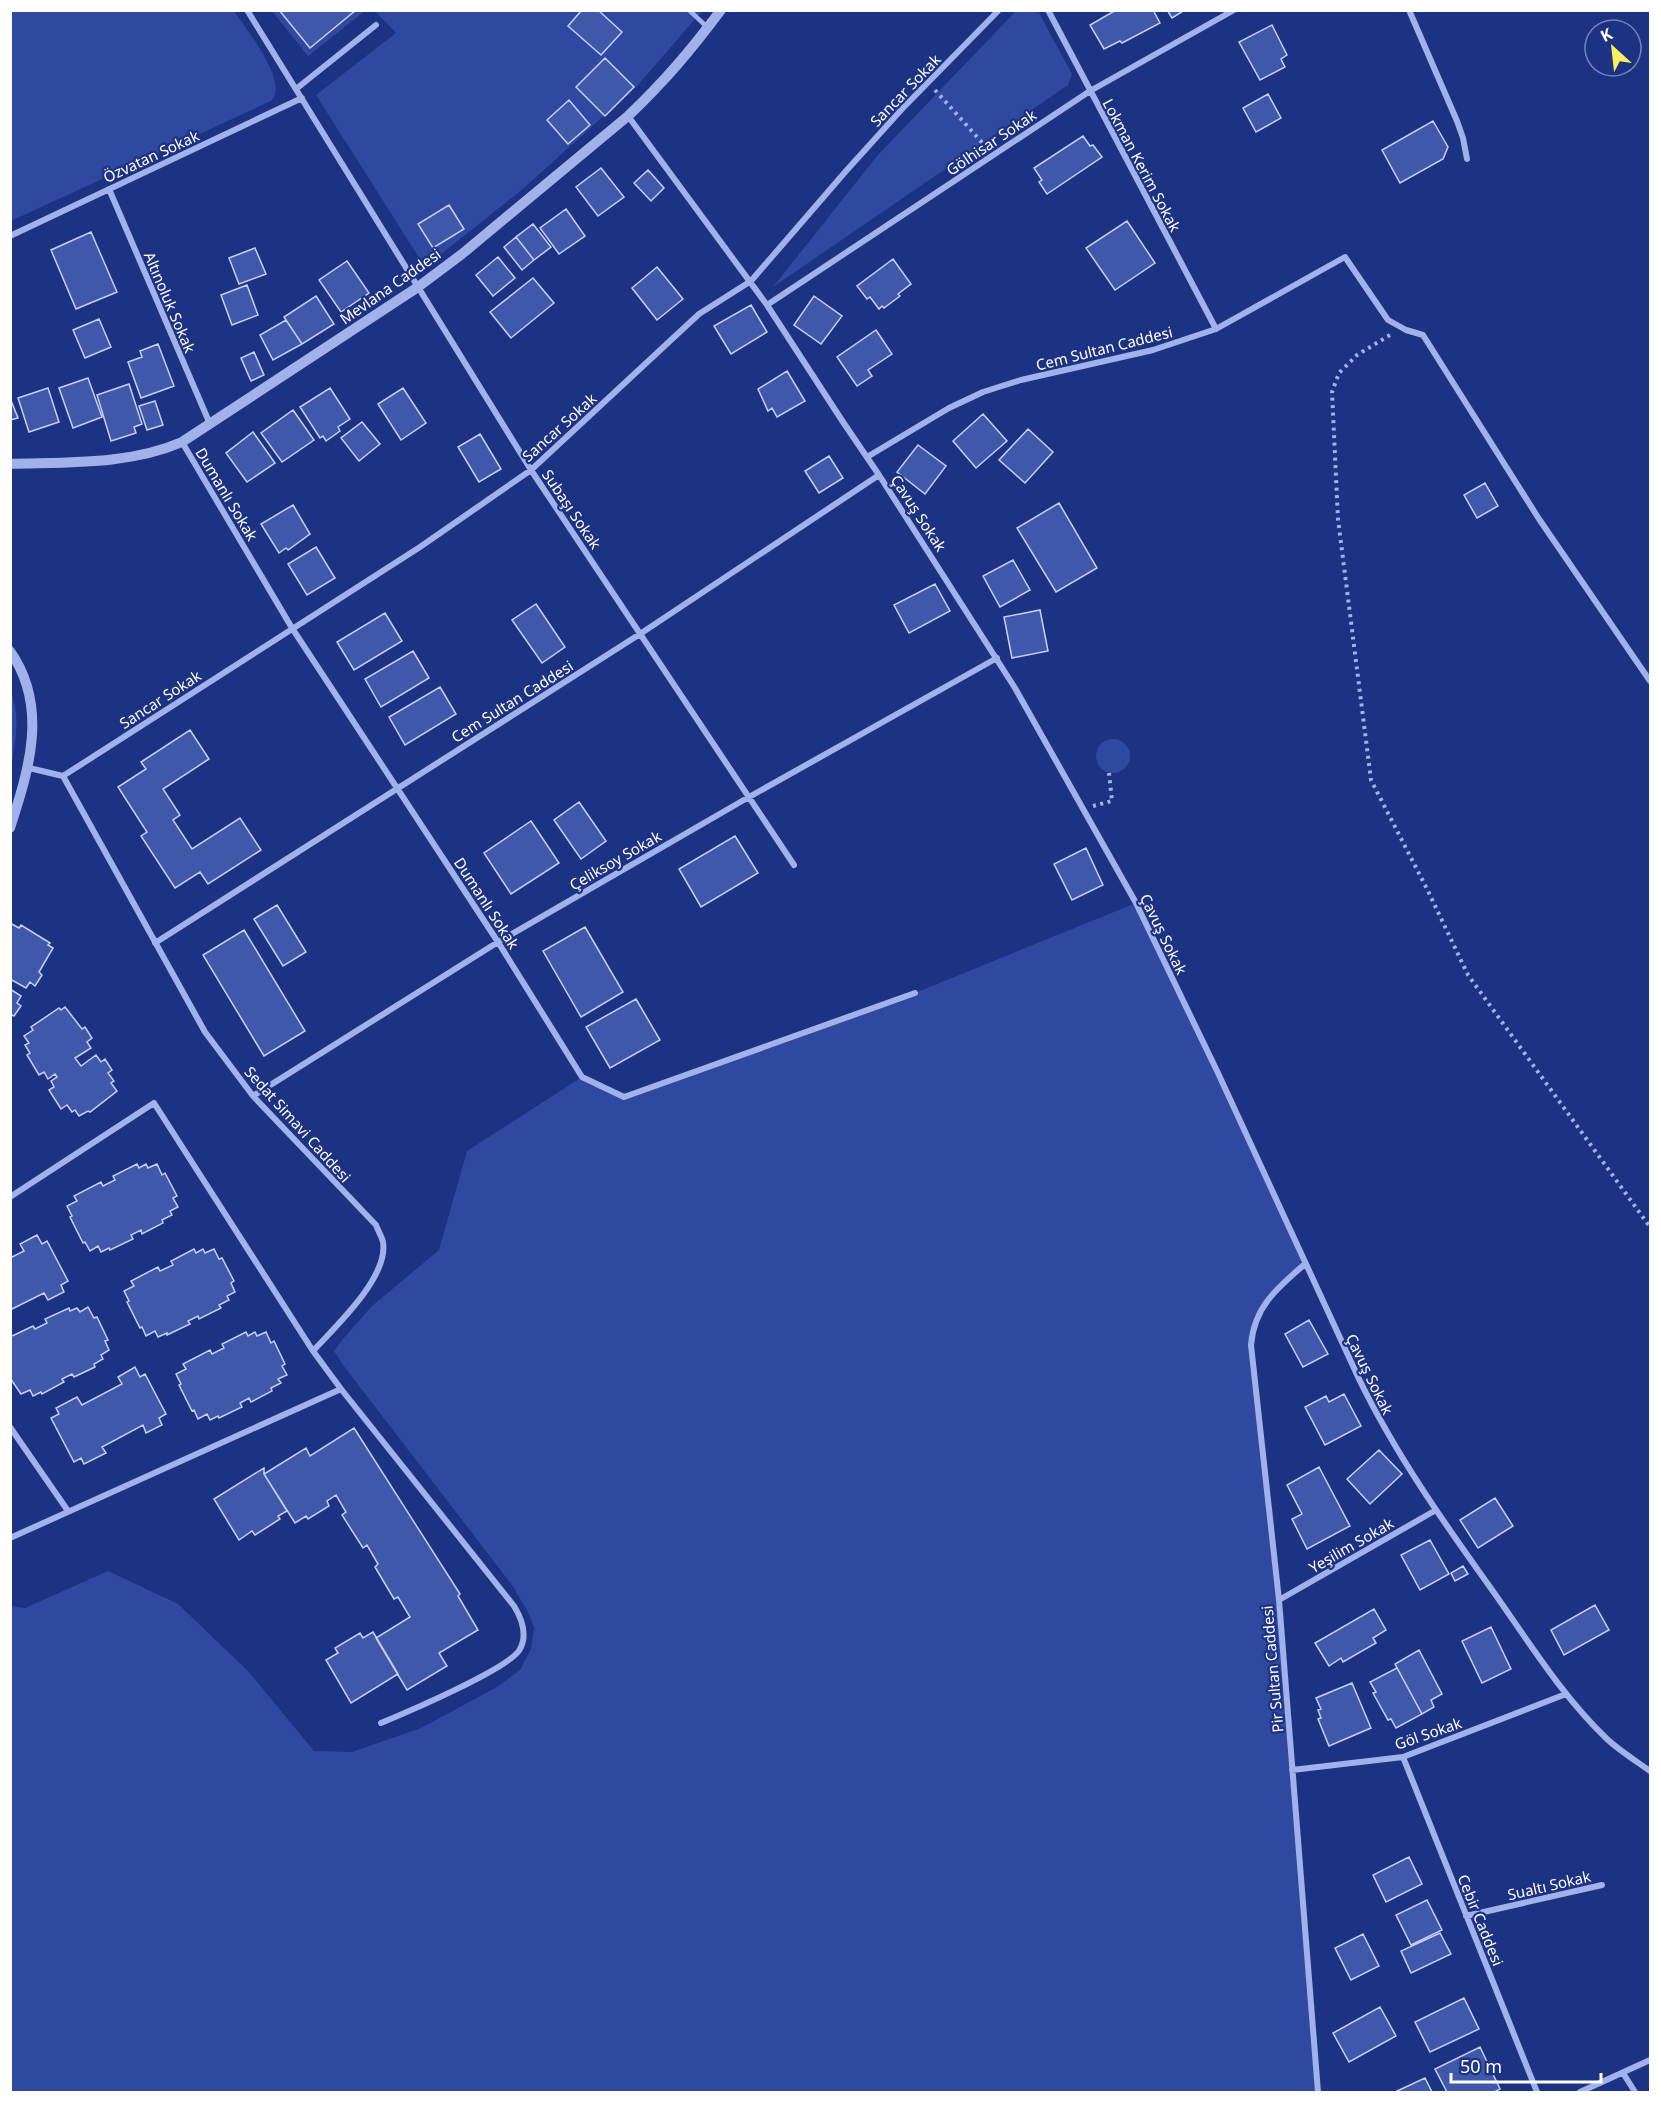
<svg xmlns="http://www.w3.org/2000/svg" width="1661" height="2103" font-family="'Noto Sans',sans-serif">
<rect width="100%" height="100%" fill="#1c3282"/>
<path fill="#2f49a0" d="M10 11H234C246 29 290 83 271 101L11 221Z
M272 11H365L308 56Z
M375 11H702L638 85 524 188 425 267 316 95 396 33Z
M1016 11H1038L1072 74 1068 85 773 287 877 156Z
M11 692C21 718 15 742 11 768Z
M1096 756a17 17 0 1 1 34 0a17 17 0 1 1-34 0Z
M1136 903 1305 1264 1266 1301 1252 1330 1279 1600 1318 2092H11L10 1606 25 1608 108 1571 178 1604 248 1671 314 1751 352 1752 421 1728 497 1687 520 1670 531 1649 534 1628 528 1612 512 1585 343 1365 334 1351 342 1340 372 1306 439 1250 467 1151 582 1077 624 1097 915 993Z"/>
<path fill="#4058aa" stroke="#c5d1f7" stroke-width="1.5" d="M279 10H356L310 48Z
M582 10H598L622 32 601 55 568 26Z
M1116 10H1153L1160 23 1122 43 1120 41 1104 49 1090 25Z
M1167 10H1185L1172 18Z
M1272 25 1287 55 1281 59 1285 67 1260 80 1239 42Z
M605 58 634 87 605 116 576 87Z
M1268 94 1281 118 1256 132 1243 108Z
M569 100 590 125 568 144 547 120Z
M1433 121 1448 147 1443 159 1400 183 1382 150Z
M1083 136 1090 146 1093 145 1102 157 1047 194 1039 182 1042 180 1034 168Z
M601 168 624 197 598 216 576 187Z
M648 170 664 188 651 201 634 183Z
M449 205 464 229 433 248 418 224Z
M566 209 585 236 559 254 540 228Z
M1127 221 1155 263 1115 290 1086 248Z
M533 224 551 247 534 260 516 237Z
M91 232 117 292 76 309 51 250Z
M516 237 534 260 522 270 504 247Z
M255 248 266 274 239 284 229 258Z
M498 257 515 278 493 296 476 275Z
M893 259 911 284 898 294 900 296 884 308 882 306 879 309 870 297 867 299 857 286Z
M347 261 369 293 341 312 319 280Z
M657 267 683 299 657 320 632 288Z
M533 278 554 303 511 338 490 312Z
M247 285 258 315 232 325 221 295Z
M316 296 334 324 302 344 284 317Z
M814 296 842 316 821 344 794 325Z
M751 305 767 332 731 354 714 326Z
M99 319 111 347 85 358 73 330Z
M286 320 302 344 273 360 260 335Z
M876 330 892 354 868 370 872 376 857 386 837 357Z
M158 344 174 386 141 398 128 362 142 357 140 351Z
M254 352 264 375 251 381 241 358Z
M787 371 805 401 777 417 772 408 768 411 758 389Z
M88 378 102 417 73 428 59 388Z
M129 384 142 424 134 427 136 433 111 441 97 395Z
M48 388 59 422 29 432 18 398Z
M330 388 350 419 338 427 340 431 326 441 323 436 320 438 300 407Z
M403 388 426 423 401 440 378 404Z
M10 398 18 418 10 420Z
M155 401 163 425 147 430 139 406Z
M293 410 314 440 282 462 261 433Z
M983 414 1007 441 976 468 953 441Z
M362 422 380 444 359 461 341 438Z
M1028 429 1053 452 1025 483 999 460Z
M253 432 275 463 247 482 226 453Z
M480 434 501 469 479 482 458 447Z
M918 445 946 466 925 494 897 472Z
M829 456 843 478 819 493 805 471Z
M1485 483 1498 506 1477 518 1464 495Z
M1059 503 1097 568 1056 592 1017 528Z
M293 505 310 534 288 550 286 548 279 553 261 524Z
M316 547 335 578 307 595 288 564Z
M1013 560 1030 590 1000 607 983 576Z
M935 584 950 611 909 633 894 605Z
M536 604 565 647 542 663 512 620Z
M1040 610 1048 651 1012 658 1004 617Z
M385 613 402 641 354 670 337 642Z
M413 651 429 678 381 707 365 679Z
M440 687 456 714 405 745 389 717Z
M190 730 209 759 163 789 180 815 173 820 192 849 240 818 261 850 208 884 200 872 175 888 141 836 147 832 118 787 146 769 141 762Z
M579 802 606 841 581 859 554 820Z
M531 821 559 863 511 894 484 853Z
M735 836 758 873 701 907 679 869Z
M1086 848 1103 885 1072 900 1054 864Z
M277 905 306 952 283 966 254 919Z
M10 923 19 928 21 925 50 943 48 945 53 948 39 972 42 975 35 986 30 982 26 988 10 979Z
M585 927 623 992 581 1017 543 951Z
M244 930 305 1031 264 1056 203 955Z
M10 989 21 996 17 1003 21 1006 14 1016 10 1014Z
M636 999 660 1040 610 1068 586 1027Z
M65 1007 82 1029 85 1027 92 1038 87 1042 91 1048 75 1058 81 1066 96 1055 101 1062 105 1059 112 1070 108 1073 114 1081 111 1083 117 1091 90 1112 88 1111 79 1116 75 1110 72 1112 67 1105 61 1109 49 1090 54 1087 51 1081 57 1077 55 1074 48 1079 44 1072 39 1075 27 1055 30 1053 25 1045 29 1043 24 1036 33 1030 31 1027 59 1008 61 1010Z
M137 1164 139 1168 146 1164 148 1168 157 1164 162 1175 165 1173 177 1196 173 1198 178 1207 170 1211 172 1215 162 1220 163 1223 142 1234 141 1230 131 1235 133 1239 110 1250 109 1248 101 1252 98 1246 90 1251 85 1242 83 1243 70 1217 72 1216 67 1206 77 1201 74 1196 101 1182 103 1186 115 1180 113 1176Z
M37 1235 42 1244 47 1241 68 1281 61 1285 64 1292 48 1300 44 1293 10 1310V1258L24 1251 20 1244Z
M194 1249 196 1253 203 1249 205 1253 214 1249 219 1259 222 1258 234 1281 231 1283 235 1292 227 1296 229 1300 219 1305 221 1308 199 1319 198 1316 188 1321 190 1324 167 1335V1333L158 1337 155 1331 146 1336 142 1327 140 1328 127 1302 129 1301 124 1291 134 1286 131 1281 158 1267 160 1271 173 1265 171 1261Z
M88 1307 94 1318 97 1317 108 1340 105 1341 109 1350 101 1355 103 1359 94 1364 95 1367 74 1377 72 1374 62 1379 64 1382 42 1394 41 1392 33 1396 30 1390 21 1394 10 1378V1337L33 1326 35 1329 47 1323 45 1319 69 1308 70 1311 77 1308 80 1312Z
M1309 1320 1328 1354 1303 1367 1285 1334Z
M246 1332 248 1336 255 1332 257 1336 266 1332 271 1343 274 1341 285 1364 282 1366 287 1375 278 1379 281 1383 271 1388 272 1391 251 1402 249 1398 240 1403 242 1407 219 1418 218 1416 210 1420 207 1414 198 1419 194 1410 192 1411 179 1385 181 1384 176 1374 186 1369 183 1364 210 1350 212 1354 224 1348 222 1344Z
M135 1367 140 1377 145 1374 166 1414 159 1418 162 1425 146 1433 143 1425 102 1447 106 1453 84 1464 81 1458 74 1462 51 1418 59 1414 56 1408 77 1397 82 1405 122 1384 118 1377Z
M1344 1394 1361 1426 1325 1445 1305 1407 1326 1396 1329 1402Z
M354 1428 460 1594 458 1596 478 1630 439 1653 447 1666 407 1690 376 1638 410 1617 398 1597 394 1599 375 1567 378 1564 367 1545 363 1548 342 1515 346 1512 336 1495 327 1501 329 1506 308 1519 306 1516 295 1523 264 1474 306 1448 310 1456Z
M1379 1450 1402 1474 1370 1504 1347 1479Z
M1319 1467 1350 1526 1307 1549 1292 1519 1302 1514 1287 1485Z
M264 1468V1474L287 1511 278 1516 280 1519 255 1535 252 1531 239 1540 214 1499Z
M1495 1498 1513 1526 1478 1548 1460 1520Z
M1430 1540 1449 1574 1420 1590 1401 1555Z
M1463 1566 1468 1574 1455 1581 1451 1573Z
M1595 1605 1609 1630 1564 1655 1551 1630Z
M1374 1609 1386 1630 1373 1638 1376 1643 1343 1662 1341 1658 1329 1666 1315 1643Z
M1491 1627 1511 1669 1482 1683 1462 1641Z
M373 1632 398 1674 351 1703 326 1660 338 1653 335 1648 360 1633 363 1638Z
M1419 1650 1442 1694 1431 1700 1434 1707 1422 1714 1395 1664Z
M1397 1668 1422 1714 1396 1728 1391 1719 1388 1720 1373 1693 1376 1692 1370 1682Z
M1352 1683 1371 1728 1329 1746 1318 1719 1321 1718 1318 1710 1321 1709 1316 1698Z
M1409 1857 1422 1884 1386 1902 1373 1875Z
M1427 1900 1442 1930 1411 1945 1396 1915Z
M1440 1933 1451 1954 1411 1973 1401 1951Z
M1363 1934 1379 1966 1351 1980 1335 1948Z
M1464 1998 1479 2029 1430 2052 1415 2022Z
M1380 2007 1396 2036 1349 2062 1333 2033Z
M1480 2047 1500 2089 1494 2092H1447L1435 2069Z
M1425 2078 1432 2092H1395Z"/>
<g fill="none" stroke-linecap="round" stroke-linejoin="round">
<path stroke="#a1b1ea" stroke-width="4" stroke-dasharray="3 4.5" stroke-linecap="butt" d="M935 90 986 147
M1390 335 1357 355 1339 373 1332 392 1338 519 1371 780 1428 891 1468 975 1650 1227
M1093 806 1112 801 1109 773"/>
<path stroke="#a1b1ea" stroke-width="4.5" d="M689 10 707 27"/>
<path stroke="#a1b1ea" stroke-width="6" d="M247 10 531 470 794 865
M1048 10 1216 329
M1409 10 1457 121 1463 138 1467 159
M296 89 376 25
M628 116 767 305 843 422 879 475 1015 688 1136 903 1218 1073 1359 1379C1395 1453 1442 1520 1490 1587 1527 1639 1561 1695 1607 1739 1620 1751 1636 1761 1650 1771
M109 189 210 424
M10 236 302 98
M767 305 1090 91 1234 10
M182 442 292 628 498 942 582 1077 624 1097 915 993
M867 457 949 408 983 392 1021 380 1153 350 1216 329 1345 257 1388 320 1406 330 1423 335 1539 519 1650 681
M29 768 63 776 205 1032 253 1096 376 1225C378 1231 382 1237 383 1242 389 1277 335 1327 313 1351
M63 776 420 547 531 470 699 314 751 281 846 171 902 109 999 10
M155 943 640 634 879 475
M253 1096 498 942 749 797 997 658
M10 1197 154 1103 313 1351 341 1389 10 1538
M1305 1264C1277 1288 1254 1307 1251 1345L1279 1600 1318 2092
M341 1389 514 1606C522 1619 528 1634 520 1649 511 1668 405 1713 381 1723
M10 1427 68 1511
M1279 1600 1436 1510
M1403 1757 1537 2092
M1292 1770 1403 1757 1566 1694
M1466 1916 1602 1885
M1623 2073 1635 2092
M1580 2092 1650 2060"/>
<path stroke="#a1b1ea" stroke-width="10" d="M10 464C68 462 129 465 182 442L418 287 462 254 628 116C665 81 691 50 721 10
M10 651C49 707 29 769 10 828"/>
</g>
<g text-anchor="middle" dominant-baseline="central" stroke-width="4.5" stroke-linejoin="round" paint-order="stroke">
<g font-size="15" fill="#fff" stroke="#1c3282">
<text transform="translate(905 90) rotate(-46)">Sancar Sokak</text>
<text transform="translate(991 142) rotate(-34)">Gölhisar Sokak</text>
<text transform="translate(151 156) rotate(-25)">Özvatan Sokak</text>
<text transform="translate(1142 165) rotate(62)">Lokman Kerim Sokak</text>
<text transform="translate(390 286) rotate(-35)">Mevlana Caddesi</text>
<text transform="translate(170 302) rotate(67)">Altınoluk Sokak</text>
<text transform="translate(1104 348) rotate(-14)">Cem Sultan Caddesi</text>
<text transform="translate(559 427) rotate(-42)">Sancar Sokak</text>
<text transform="translate(227 494) rotate(59)">Dumanlı Sokak</text>
<text transform="translate(572 509) rotate(56)">Subaşı Sokak</text>
<text transform="translate(919 513) rotate(57)">Çavuş Sokak</text>
<text transform="translate(160 699) rotate(-33)">Sancar Sokak</text>
<text transform="translate(512 701) rotate(-32)">Cem Sultan Caddesi</text>
<text transform="translate(615 860) rotate(-30)">Çeliksoy Sokak</text>
<text transform="translate(487 903) rotate(57)">Dumanlı Sokak</text>
<text transform="translate(1164 934) rotate(64)">Çavuş Sokak</text>
<text transform="translate(298 1124) rotate(48)">Sedat Simavi Caddesi</text>
<text transform="translate(1370 1374) rotate(64)">Çavuş Sokak</text>
<text transform="translate(1351 1545) rotate(-30)">Yeşilim Sokak</text>
<text transform="translate(1272 1669) rotate(-95)">Pir Sultan Caddesi</text>
<text transform="translate(1428 1733) rotate(-19)">Göl Sokak</text>
<text transform="translate(1549 1885) rotate(-13)">Sualtı Sokak</text>
<text transform="translate(1481 1920) rotate(68)">Cebir Caddesi</text>
</g>
</g>
<rect width="1661" height="2103" fill="none" stroke="#ffffff" stroke-width="24"/>
<g transform="translate(1613 48) rotate(333)"><circle r="28" fill="#1c3282" stroke="#7784b4" stroke-width="1.5"/>
<path d="M0-4.5L10 22L0 15L-10 22Z" fill="#faf05e"/>
<text y="-9" font-size="16" font-weight="bold" text-anchor="middle" fill="#ffffff">K</text>
</g>
<path d="M1451 2073v9h150v-9" fill="none" stroke="#ffffff" stroke-width="3"/>
<text x="1460" y="2073" font-size="18" fill="#ffffff" stroke="#1c3282" stroke-width="4.5" paint-order="stroke">50 m</text>
</svg>
